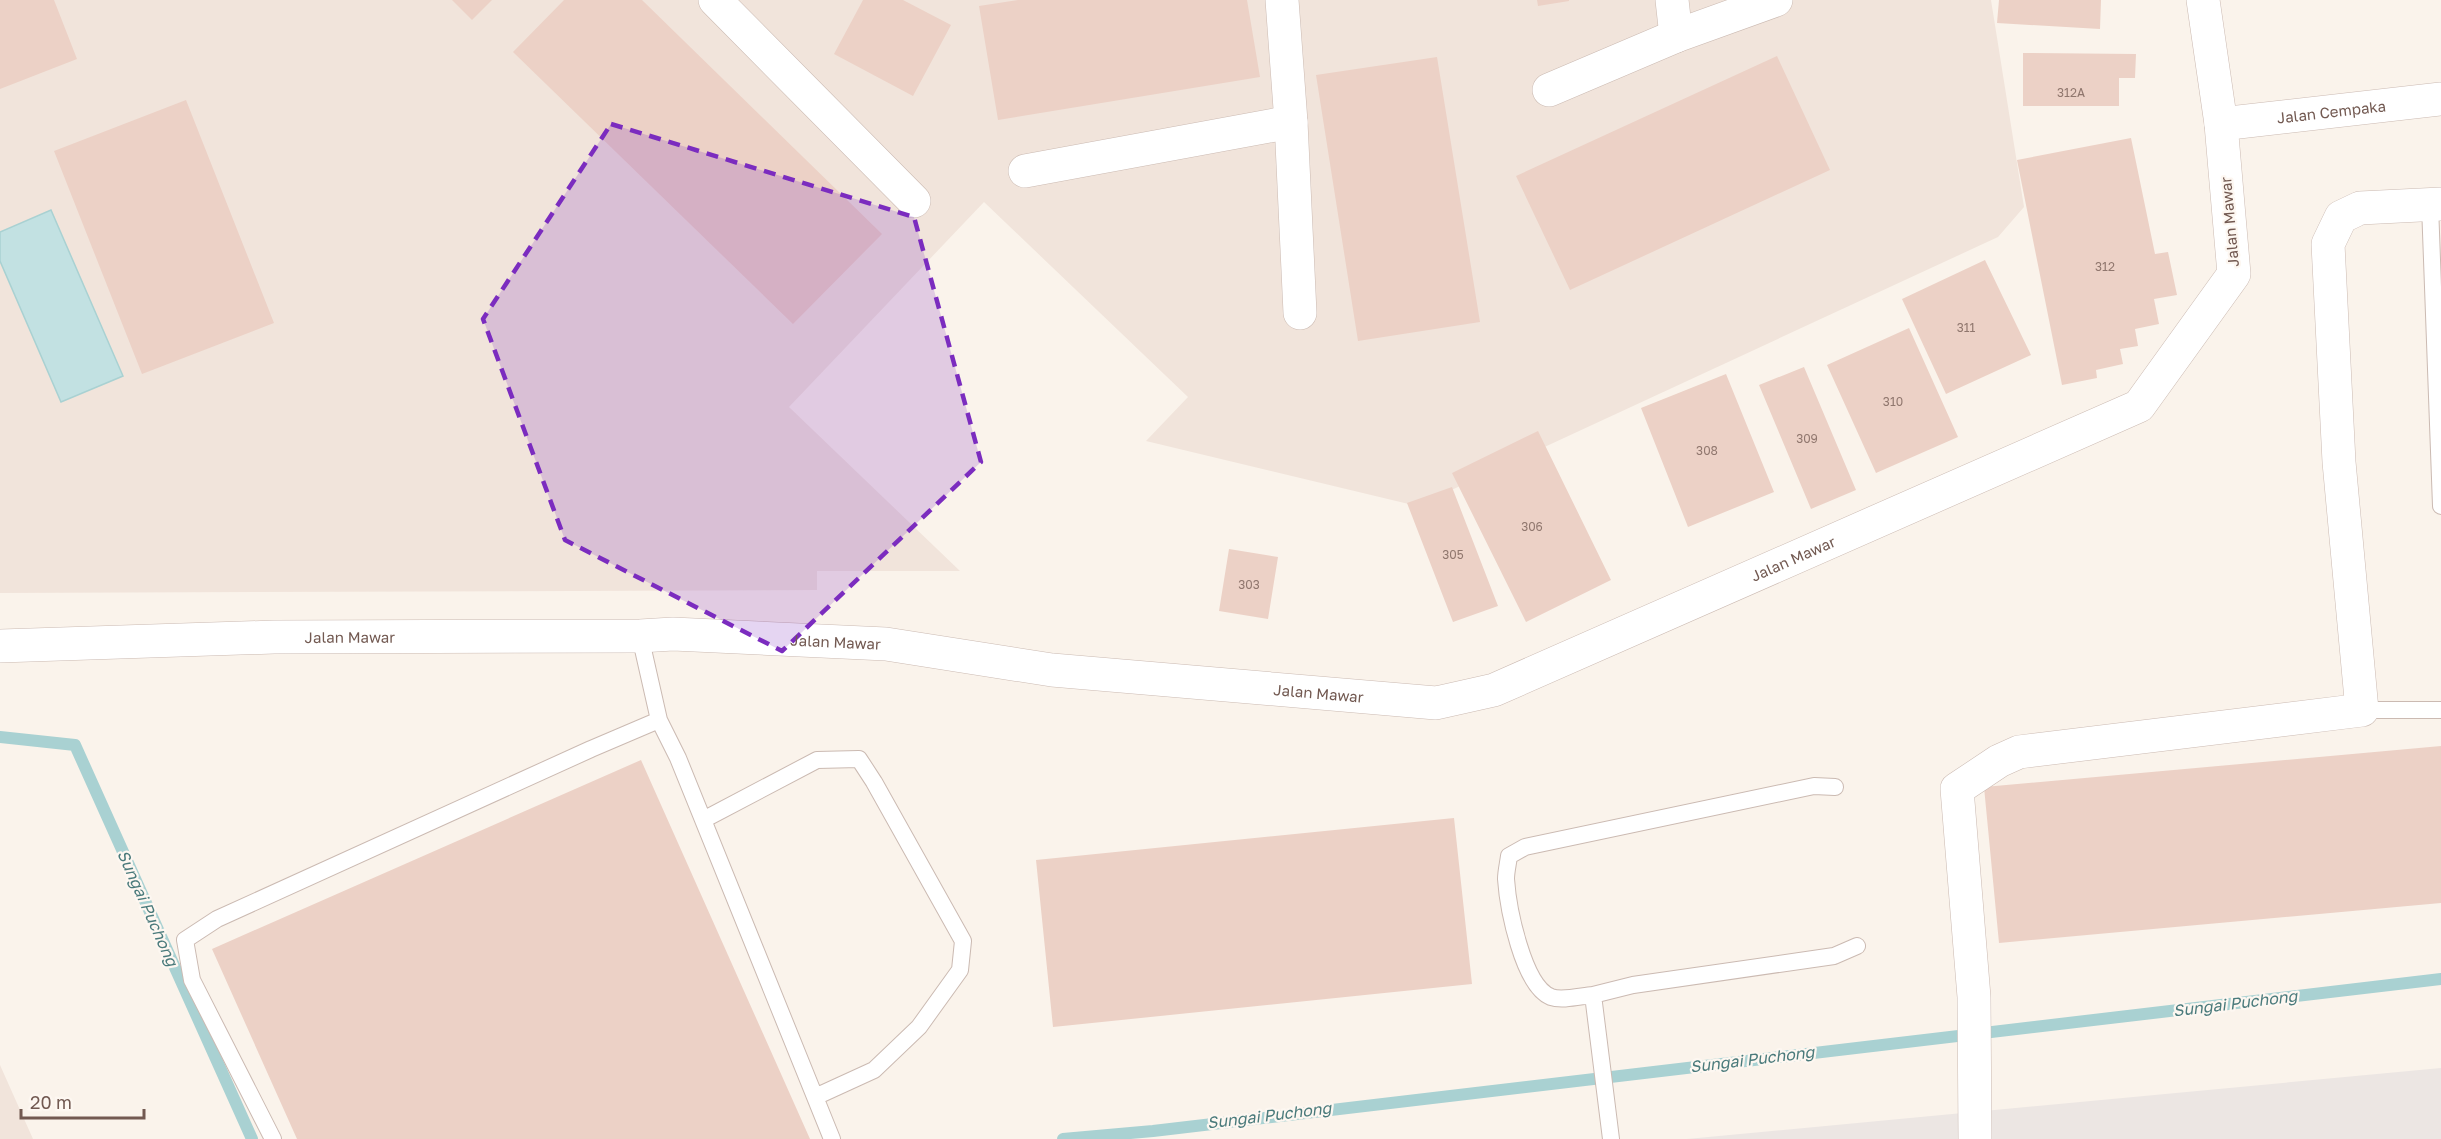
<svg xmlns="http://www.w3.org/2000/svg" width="2441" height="1139" font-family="'Golos Text',sans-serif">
<rect width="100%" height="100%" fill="#faf3eb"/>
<path fill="#f1e4db" d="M0 0H1991L2024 207 1998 237 1417 506 1146 441 1188 397 984 202 789 407 960 571H817V590L0 593Z
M0 1065 33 1139H0Z"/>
<path fill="#ece6e3" d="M2441 1068V1139H1687Z"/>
<path fill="#c2e1e2" stroke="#a9d1d2" stroke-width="1.5" d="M51 210 123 376 61 402 0 261V232Z"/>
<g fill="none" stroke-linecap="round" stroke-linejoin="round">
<path stroke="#a9d1d2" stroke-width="12" d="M0 737 75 745 252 1139
M1063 1139 1153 1131 2441 979"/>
</g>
<path fill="#ecd1c6" d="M0 0H54L77 59 0 89Z
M452 0H492L472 20Z
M564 0H642L882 234 793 324 513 52Z
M863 0H903L951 25 913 96 834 54Z
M1018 0H1247L1260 77 998 120 979 6Z
M1537 0H1569V1L1538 6Z
M1999 0H2101L2100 29 1997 23Z
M2023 53 2136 54 2135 78H2119V106H2023Z
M1777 56 1830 170 1570 290 1516 176Z
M1437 57 1480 322 1358 341 1316 75Z
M186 100 274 323 142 374 54 151Z
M2131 138 2155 254 2168 252 2177 295 2154 299 2159 324 2135 329 2138 346 2120 349 2123 364 2096 370 2097 378 2062 385 2017 160Z
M1985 260 2031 355 1946 394 1902 299Z
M1909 328 1958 437 1876 473 1827 365Z
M1804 367 1856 490 1811 509 1759 385Z
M1726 374 1774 492 1688 527 1641 408Z
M1538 431 1611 580 1526 622 1452 473Z
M1452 487 1498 606 1453 622 1407 503Z
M1229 549 1278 557 1268 619 1219 611Z
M2441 746V903L1999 943 1984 787Z
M641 760 810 1139H297L212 949Z
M1454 818 1472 984 1053 1027 1036 860Z"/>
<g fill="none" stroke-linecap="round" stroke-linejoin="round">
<g stroke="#cbbab2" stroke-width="18">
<path id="lane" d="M2430 205 2441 506
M640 636 659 720
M2362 710H2441
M703 820 817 760 859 759 874 782 963 941 960 970 919 1027 874 1070 815 1097
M1593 995 1633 985 1834 956 1857 946
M273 1139 192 980 185 940 217 919 591 749 659 720 678 758 832 1139
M1611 1139 1593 995C1581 996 1562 1001 1551 997 1523 986 1508 908 1506 879 1506 872 1508 864 1509 856L1525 847 1814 786 1835 787"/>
</g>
<g stroke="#cbbab2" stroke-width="34">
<g id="street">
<path d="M715 0 914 201"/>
<path d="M1282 0 1291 122 1300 313"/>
<path d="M1672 0 1676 36"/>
<path d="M1549 90 1676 36 1776 0"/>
<path id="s1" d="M2221 124 2441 99"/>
<path d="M1025 171 1291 122"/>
<path id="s2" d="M0 646 274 637 640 636 673 634 886 644 1052 670 1436 703 1494 690 2139 406 2234 274 2221 124 2203 0"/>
<path d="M1975 1139 1974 997 1957 789 1999 761 2019 752 2362 710 2339 462 2328 244 2341 217 2360 208 2441 204"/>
</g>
</g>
<use href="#lane" stroke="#fff" stroke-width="16"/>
<use href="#street" stroke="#fff" stroke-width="33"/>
</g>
<path fill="#7b2cbf" fill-opacity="0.2" stroke="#7b2cbf" stroke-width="4.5" stroke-dasharray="12 8" stroke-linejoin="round" d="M611 124 914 217 981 462 782 651 565 540 483 319Z"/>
<g text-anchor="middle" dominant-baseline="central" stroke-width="4.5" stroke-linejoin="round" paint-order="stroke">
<g font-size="12" fill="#90776e">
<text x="2071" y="92">312A</text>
<text x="2105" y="266">312</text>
<text x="1966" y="327">311</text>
<text x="1893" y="401">310</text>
<text x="1807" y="438">309</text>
<text x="1707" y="450">308</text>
<text x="1532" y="526">306</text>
<text x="1453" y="554">305</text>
<text x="1249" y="584">303</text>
</g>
<g font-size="15" fill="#725951" stroke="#fdf7f1">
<text stroke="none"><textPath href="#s1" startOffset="111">Jalan Cempaka</textPath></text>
<text transform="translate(2229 222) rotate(-95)">Jalan Mawar</text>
<text stroke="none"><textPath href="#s2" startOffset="1826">Jalan Mawar</textPath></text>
<text stroke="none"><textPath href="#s2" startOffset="350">Jalan Mawar</textPath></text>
<text stroke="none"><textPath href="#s2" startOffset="836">Jalan Mawar</textPath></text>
<text stroke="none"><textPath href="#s2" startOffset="1322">Jalan Mawar</textPath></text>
</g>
<g font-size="16" font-style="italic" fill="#4a7a7b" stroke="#fdf7f1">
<text transform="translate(148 908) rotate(66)">Sungai Puchong</text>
<text transform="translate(2235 1003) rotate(-7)">Sungai Puchong</text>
<text transform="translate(1752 1059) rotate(-7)">Sungai Puchong</text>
<text transform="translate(1269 1115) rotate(-7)">Sungai Puchong</text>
</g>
</g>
<path d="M21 1109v9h123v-9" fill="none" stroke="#725951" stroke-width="3"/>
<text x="30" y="1109" font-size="18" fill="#725951" stroke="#fdf7f1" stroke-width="4.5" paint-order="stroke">20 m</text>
</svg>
